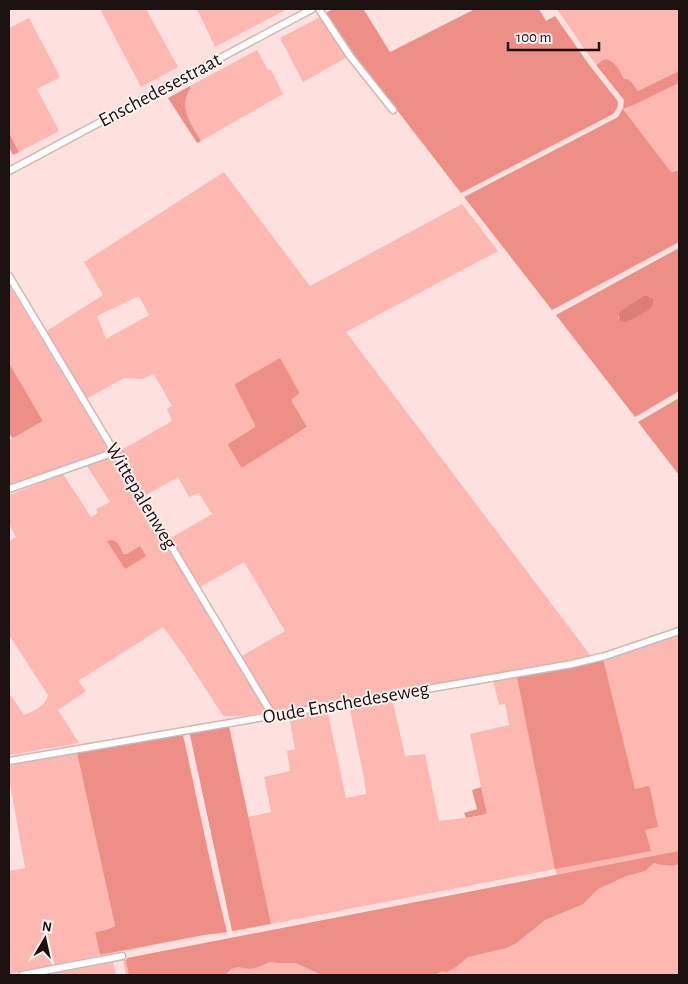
<svg xmlns="http://www.w3.org/2000/svg" width="688" height="984" font-family="'Alegreya Sans',sans-serif">
<rect width="100%" height="100%" fill="#fee1de"/>
<path fill="#fdb8b1" fill-rule="evenodd" d="M100 9H146L178 67 141 87Z
M197 9H287L215 47Z
M557 9H679V71L638 91 630 80 624 79 620 72 600 62 596 65 581 44Z
M29 18 60 77 37 89 59 131 19 152 9 133V28Z
M318 18H320L324 21 347 57 303 82 280 38Z
M257 50 268 70H271L283 94 201 141C191 123 177 107 191 88L190 86Z
M679 83V170L671 172 623 109 636 104Z
M224 172 310 286 462 204 498 251 346 332 591 656 564 662 280 712 273 711 240 657 285 631 244 562 200 587 169 538H171L212 514 199 493 189 497 178 477 144 496 118 452 172 421 167 409 172 406 154 374 142 379 124 378 86 399 45 332 103 295 84 262ZM139 296 149 315 106 339 97 316ZM280 359 299 394 292 399 291 402 307 428 293 435 243 467 228 444 255 427V425L235 386V384Z
M9 285 107 448V451L103 454 9 486V440L43 421 9 363Z
M109 458 115 461 267 712 243 716H223L183 654 163 627 78 681 86 691 58 710 79 743 9 755V693L24 715C34 711 45 707 48 695L9 635V541L16 537 9 524V495L63 474 91 517 98 513 96 509 110 502 87 466ZM118 542 124 553 127 555 140 546 125 568Z
M679 634V975H126L123 959 557 875 555 869 271 924 248 817 271 812 264 777 290 771 287 751 295 749 289 716 327 709 346 798 366 794 364 778 349 706 392 698 405 756 425 754 439 821 487 815 470 734 509 725 505 704 499 705 493 681 581 668Z
M77 753 115 926 106 930 95 932 100 955 9 974V871L25 868 9 778V765Z
M113 962 116 975H46Z"/>
<path fill="#ee8f87" fill-rule="evenodd" d="M333 9H364V10L390 52 475 9H539L546 21 555 16 590 66 617 100C620 105 616 110 613 114L461 193 359 61 327 14V12Z
M605 59C615 61 620 71 624 79 631 78 634 86 638 91L679 71V83L636 104 623 109 671 172H673L679 170V242L552 310 464 197 618 117 623 108 624 100 596 65Z
M190 86 191 88C177 107 191 123 201 141L197 143 168 98Z
M9 133 19 152 13 155 9 147Z
M679 248V391L635 417 556 315ZM643 296 651 297 653 298V305L651 309 618 318V315L620 311Z
M280 358 299 392V394L292 399V402L307 427 243 467H241L228 445V444L255 427V425L235 386V384Z
M9 363 43 421 13 438H12L9 433Z
M679 398V475L638 422Z
M111 540C119 541 120 547 124 554H127L140 546 146 556 125 569 107 541Z
M603 659 635 789 648 786 650 788 658 827 645 830 651 851 555 869 517 677 562 669Z
M229 726 271 924 232 931 190 735V733Z
M181 734 183 735 214 879 227 932 204 935 100 955 95 932 106 930 115 926 77 753Z
M481 787 487 814 466 818 464 813 477 809 472 790Z
M679 851V864C671 867 663 865 654 863L645 871 626 876 598 889 583 904 545 920 515 944 506 948 468 957 456 967 447 972 442 971 435 975H322L296 963H277L270 962 256 968 249 969 238 967 231 969 225 975H129L126 961 127 958Z"/>
<path fill="#db7e77" d="M643 296H647L653 298V305L651 309 626 322 620 320 618 315 620 311Z"/>
<g fill="none" stroke-linecap="round" stroke-linejoin="round">
<g stroke="#d2b6b3" stroke-width="9">
<path id="minor" d="M319 9 350 56 393 110
M9 171 312 9
M9 276 273 716
M9 489 115 452
M9 761 572 664 605 656 679 631
M22 975 122 956"/>
</g>
<use href="#minor" stroke="#fff" stroke-width="6"/>
</g>
<g text-anchor="middle" dominant-baseline="central" stroke-width="4" stroke-linejoin="round" paint-order="stroke">
<g font-size="20" fill="#1a1110" stroke="#fef3f1">
<text transform="translate(160 90) rotate(-28)">Enschedesestraat</text>
<text transform="translate(141 496) rotate(59)">Wittepalenweg</text>
<text transform="translate(346 703) rotate(-10)">Oude Enschedeseweg</text>
</g>
</g>
<rect width="688" height="984" fill="none" stroke="#1a1110" stroke-width="20"/>
<g transform="translate(45 939) rotate(9)" stroke="#fef3f1" stroke-width="4" paint-order="stroke">
<path d="M0-4L9 19L0 12L-9 19Z" fill="#1a1110"/>
<text y="-8" font-size="14" font-weight="bold" text-anchor="middle" fill="#1a1110">N</text>
</g>
<path d="M508 42v8h91v-8" fill="none" stroke="#1a1110" stroke-width="2.5"/>
<text x="516" y="42" font-size="15" fill="#1a1110" stroke="#fef3f1" stroke-width="4" paint-order="stroke">100 m</text>
</svg>
